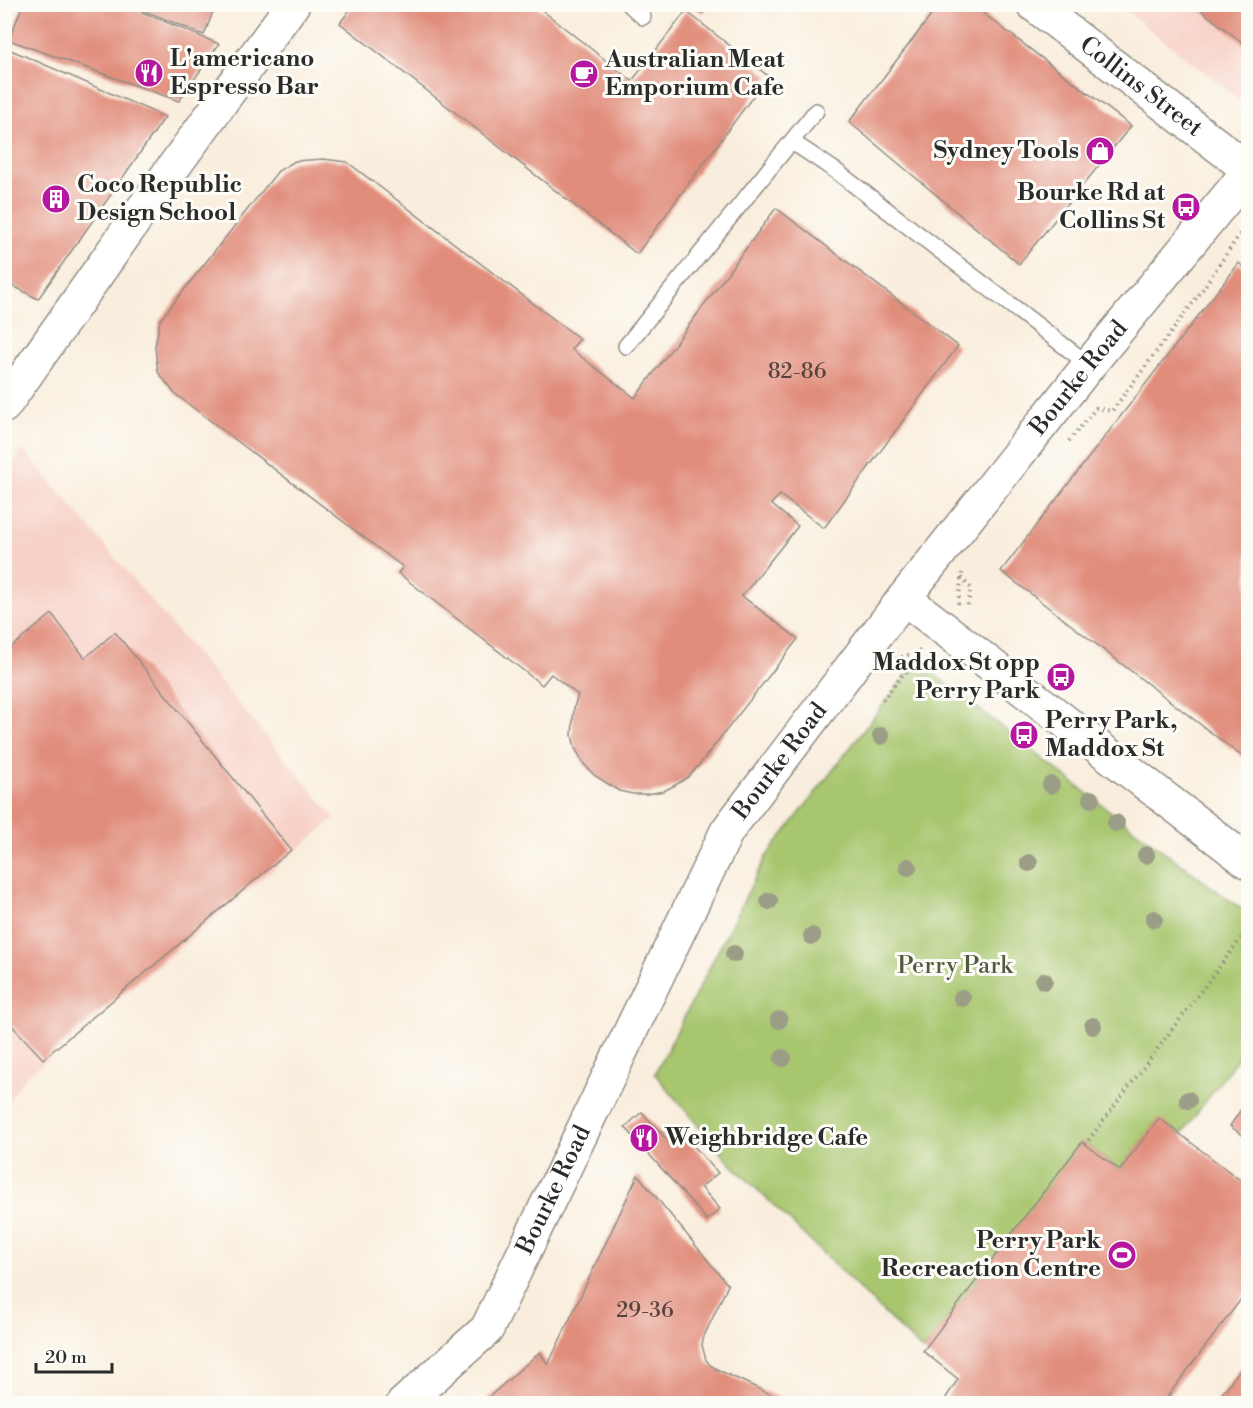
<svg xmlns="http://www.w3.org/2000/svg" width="1253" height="1408" font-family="'Libre Bodoni',serif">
<rect width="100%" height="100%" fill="#fdfcf7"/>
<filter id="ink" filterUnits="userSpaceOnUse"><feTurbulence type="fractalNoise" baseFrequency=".0167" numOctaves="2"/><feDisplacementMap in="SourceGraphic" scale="12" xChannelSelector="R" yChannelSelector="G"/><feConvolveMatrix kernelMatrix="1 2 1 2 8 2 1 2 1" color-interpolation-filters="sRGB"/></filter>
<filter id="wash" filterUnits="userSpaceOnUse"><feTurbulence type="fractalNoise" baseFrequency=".008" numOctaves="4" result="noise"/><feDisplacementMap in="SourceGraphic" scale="24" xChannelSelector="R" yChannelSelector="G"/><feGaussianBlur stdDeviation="1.35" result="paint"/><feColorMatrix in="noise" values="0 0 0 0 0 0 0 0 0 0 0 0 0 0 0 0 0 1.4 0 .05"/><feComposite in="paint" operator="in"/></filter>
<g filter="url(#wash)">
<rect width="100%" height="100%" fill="#f9eedd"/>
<path fill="#f7d1c7" d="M1119 5H1248V95L1242 102Z
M23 449 335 818 24 1079 5 1105 4 475Z"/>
<path fill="#a8c66e" stroke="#6a784c" stroke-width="1.5" d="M910 670 935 675 1115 815 1248 914V1044L1181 1135 1159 1119 1120 1170 1082 1142 923 1351 725 1158 655 1074 766 857Z"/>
<g id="blocks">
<path fill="#e18d7c" d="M23 4H123L219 44 179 101 9 40Z
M128 4H216L204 35Z
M354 4H534L632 81 686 11 768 76 637 254 340 23Z
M692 4H709L702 13Z
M940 4H971L1131 126 1019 264 849 122Z
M1193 4H1248V47Z
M4 47 165 117 38 299 4 281Z
M323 159 347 162 580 339 571 349 635 398 776 208 958 346 824 528 780 495 771 504 798 526 742 596 798 639 699 765 688 777 677 784 664 791 647 794H633L619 791 594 775 584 764 575 748 572 735 574 707 578 695 551 674 542 685 398 573 403 567 174 393 158 372 155 347 160 320 278 171 295 161Z
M1239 263 1248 271V761L1001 571Z
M52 614 85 658 115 632 291 850 43 1059 4 1017V653Z
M1248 1099V1139L1230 1126Z
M642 1112 671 1144 683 1134 718 1173 701 1187 720 1209 707 1220 625 1127Z
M1159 1118 1248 1186V1290L1162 1404H942L958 1379 923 1351 1022 1220 1082 1142 1120 1170Z
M638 1175 728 1285 704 1336 702 1345 706 1360 710 1365 718 1370 792 1404H481L540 1352 548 1365Z
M1248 1359V1404H1214Z"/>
</g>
</g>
<g filter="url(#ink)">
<use href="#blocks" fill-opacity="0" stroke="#928c84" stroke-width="1.5"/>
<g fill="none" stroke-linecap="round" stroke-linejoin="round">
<g stroke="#928c84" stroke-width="18">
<path id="lane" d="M629 4 643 17
M791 143 800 147 836 171 1089 365
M626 346 816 111"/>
</g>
<g stroke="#928c84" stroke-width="36">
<g id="secondary">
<path id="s1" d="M1033 4 1248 169"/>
<path d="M904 598 1248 862"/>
<path id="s2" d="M403 1404 487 1329 727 831 904 598 1089 365 1248 172"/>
</g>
</g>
<g stroke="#928c84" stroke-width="36">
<path id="primary" d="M4 406 142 210 293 4"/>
</g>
<path stroke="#928c84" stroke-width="4" stroke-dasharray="1.5 4.5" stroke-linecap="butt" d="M1069 441 1096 408 1112 411 1198 296 1248 222
M961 578 971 588 967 608 968 609
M958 604 962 573
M896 659 923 650
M883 700 903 674 933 657
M1085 1145 1248 929"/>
<use href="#lane" stroke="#fff" stroke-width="15"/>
<use href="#secondary" stroke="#fff" stroke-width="33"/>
<use href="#primary" stroke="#fff" stroke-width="33"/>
</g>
<g fill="#9c9d86">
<circle cx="881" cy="736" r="9"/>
<circle cx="1051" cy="785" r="9"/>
<circle cx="1091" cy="799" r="9"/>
<circle cx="1116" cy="823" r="9"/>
<circle cx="1146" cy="855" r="9"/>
<circle cx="1029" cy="863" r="9"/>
<circle cx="908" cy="867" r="9"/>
<circle cx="769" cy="901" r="9"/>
<circle cx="1154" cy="919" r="9"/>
<circle cx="812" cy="936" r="9"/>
<circle cx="734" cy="954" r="9"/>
<circle cx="1044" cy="981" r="9"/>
<circle cx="962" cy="998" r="9"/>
<circle cx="779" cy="1020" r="9"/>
<circle cx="1093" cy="1026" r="9"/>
<circle cx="783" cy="1058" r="9"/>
<circle cx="1188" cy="1100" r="9"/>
</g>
</g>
<defs>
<g id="restaurant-disc" transform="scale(1.5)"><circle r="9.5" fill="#b5179e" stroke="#fdfcf7"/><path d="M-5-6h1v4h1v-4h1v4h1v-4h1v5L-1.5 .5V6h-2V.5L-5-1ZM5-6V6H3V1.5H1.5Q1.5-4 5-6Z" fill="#fff"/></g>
<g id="cafe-disc" transform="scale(1.5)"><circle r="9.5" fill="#b5179e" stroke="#fdfcf7"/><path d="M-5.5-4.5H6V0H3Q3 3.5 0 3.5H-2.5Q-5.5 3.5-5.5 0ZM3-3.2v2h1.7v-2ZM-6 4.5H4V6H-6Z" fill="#fff"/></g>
<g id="shop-disc" transform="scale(1.5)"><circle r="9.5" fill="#b5179e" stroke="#fdfcf7"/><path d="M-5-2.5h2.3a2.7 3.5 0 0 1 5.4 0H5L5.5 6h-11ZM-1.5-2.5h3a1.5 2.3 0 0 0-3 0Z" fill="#fff"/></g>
<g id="building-disc" transform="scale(1.5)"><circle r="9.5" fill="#b5179e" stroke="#fdfcf7"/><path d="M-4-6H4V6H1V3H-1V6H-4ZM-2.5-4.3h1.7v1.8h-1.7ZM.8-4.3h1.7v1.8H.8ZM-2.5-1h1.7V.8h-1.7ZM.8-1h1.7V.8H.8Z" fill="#fff"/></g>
<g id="bus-disc" transform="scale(1.5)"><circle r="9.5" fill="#b5179e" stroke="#fdfcf7"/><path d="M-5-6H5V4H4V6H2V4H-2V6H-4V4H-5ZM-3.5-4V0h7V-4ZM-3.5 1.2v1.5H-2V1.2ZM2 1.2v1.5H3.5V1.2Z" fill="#fff"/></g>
<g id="stadium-disc" transform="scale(1.5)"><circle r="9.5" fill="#b5179e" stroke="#fdfcf7"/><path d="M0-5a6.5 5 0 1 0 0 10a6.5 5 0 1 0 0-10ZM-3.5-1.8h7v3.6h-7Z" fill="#fff"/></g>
</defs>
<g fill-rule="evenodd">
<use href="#restaurant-disc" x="149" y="73"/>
<use href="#cafe-disc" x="584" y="74"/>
<use href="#shop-disc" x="1100" y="151"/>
<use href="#building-disc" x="56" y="199"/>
<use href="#bus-disc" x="1186" y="207"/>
<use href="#bus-disc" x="1061" y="677"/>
<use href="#bus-disc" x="1024" y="735"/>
<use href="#restaurant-disc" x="644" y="1138"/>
<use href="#stadium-disc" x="1122" y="1255"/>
</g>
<g text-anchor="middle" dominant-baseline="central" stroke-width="6" stroke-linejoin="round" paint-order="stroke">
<g font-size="21" fill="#58443f">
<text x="797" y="372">82-86</text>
<text x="645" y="1311">29-36</text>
</g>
<g font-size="24" font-weight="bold" fill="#2b2b2b" stroke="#fdfcf7" text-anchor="start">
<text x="170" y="59">L'americano<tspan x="170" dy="28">Espresso Bar</tspan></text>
<text x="605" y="60">Australian Meat<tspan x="605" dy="28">Emporium Cafe</tspan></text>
<text x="1079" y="151" text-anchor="end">Sydney Tools</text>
<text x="77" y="185">Coco Republic<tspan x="77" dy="28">Design School</tspan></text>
<text x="1165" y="193" text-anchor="end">Bourke Rd at<tspan x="1165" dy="28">Collins St</tspan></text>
<text x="1040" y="663" text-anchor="end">Maddox St opp<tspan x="1040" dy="28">Perry Park</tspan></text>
<text x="1045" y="721">Perry Park,<tspan x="1045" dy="28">Maddox St</tspan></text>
<text x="665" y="1138">Weighbridge Cafe</text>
<text x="1101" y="1241" text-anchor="end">Perry Park<tspan x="1101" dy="28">Recreaction Centre</tspan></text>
</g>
<g font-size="24" fill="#2b2b2b" stroke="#fdfcf7">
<text stroke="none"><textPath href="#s1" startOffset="136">Collins Street</textPath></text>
<text stroke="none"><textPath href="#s2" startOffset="1239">Bourke Road</textPath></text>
<text stroke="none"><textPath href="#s2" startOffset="753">Bourke Road</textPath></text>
<text stroke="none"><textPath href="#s2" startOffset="267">Bourke Road</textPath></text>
</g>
<g font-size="24" fill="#505a3f" stroke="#fdfcf7">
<text x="955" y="966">Perry Park</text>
</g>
</g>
<rect width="1253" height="1408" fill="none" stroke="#fdfcf7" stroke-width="24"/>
<path d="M36 1363v9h76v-9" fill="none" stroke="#2b2b2b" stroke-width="3"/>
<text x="45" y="1363" font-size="18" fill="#2b2b2b" stroke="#fdfcf7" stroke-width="4.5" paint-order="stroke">20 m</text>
</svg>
